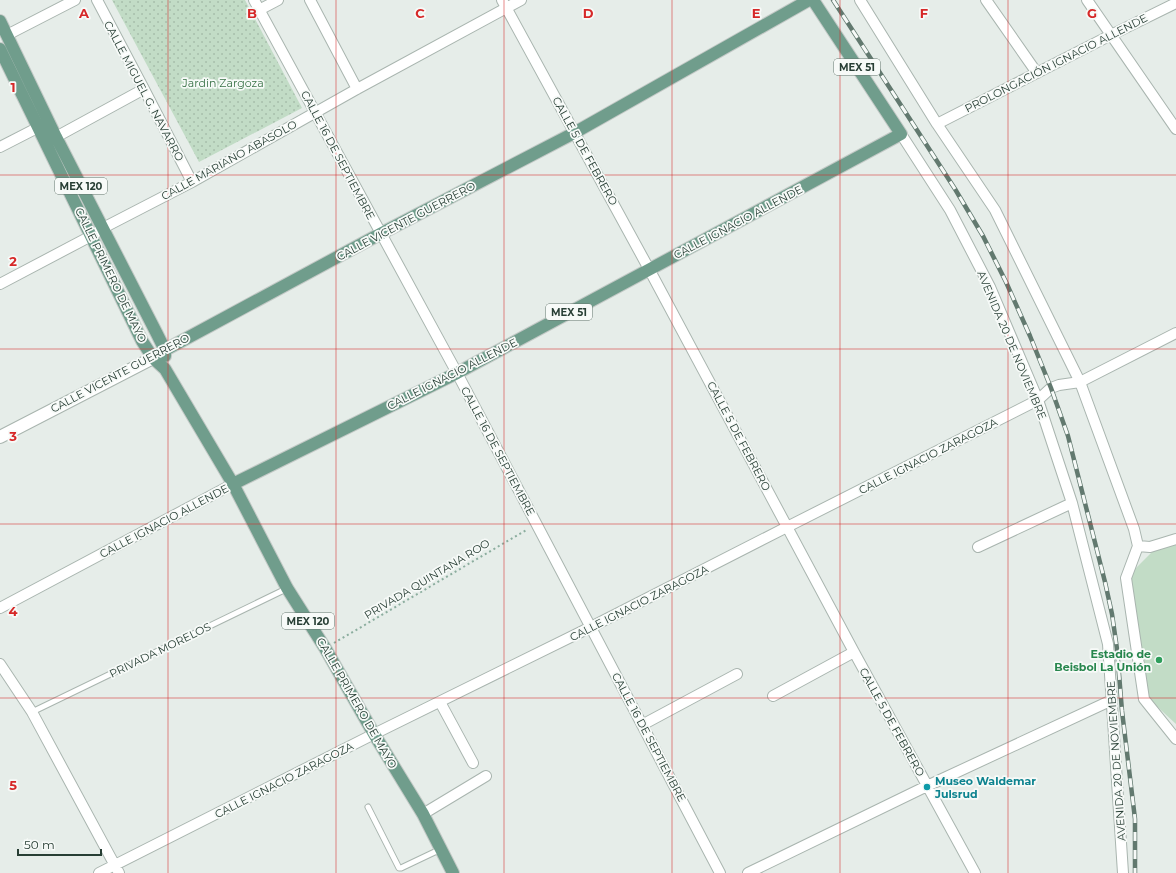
<svg xmlns="http://www.w3.org/2000/svg" width="1176" height="873" font-family="Montserrat,sans-serif">
<defs>
<pattern id="green-dots" width="8" height="8" patternUnits="userSpaceOnUse"><rect width="8" height="8" fill="#c2dcc6"/><path d="M2 2h.1M6 6h.1" fill="none" stroke="#a7beab" stroke-width="1.8" stroke-linecap="round"/></pattern>
</defs>
<rect width="100%" height="100%" fill="#e6ede9"/>
<path fill="url(#green-dots)" d="M112 0H245L302 108 199 162Z"/>
<path fill="#c2dcc6" d="M1176 541V724L1149 699 1135 621 1130 574 1155 549Z"/>
<g fill="none" stroke-linecap="round" stroke-linejoin="round">
<g stroke="#a9b5af" stroke-width="7">
<path id="service" d="M32 712 286 589
M368 807 399 868H401L441 849"/>
</g>
<g stroke="#a9b5af" stroke-width="12">
<path id="minor" d="M97 0 144 89 192 182
M254 0 457 373 720 873
M310 0 357 89
M502 0 649 269 854 652 975 873
M860 0 937 124 995 210 1080 382 1134 529 1138 546 1126 578 1144 699 1176 739
M986 0 1037 73
M1087 0 1176 129
M259 10 278 0
M7 35 75 0
M937 124 1111 35 1176 3
M901 134 950 210 990 287 1038 400 1072 503 1108 644 1123 873
M56 137 144 89
M0 147 39 127
M0 284 91 236 103 228 192 182 357 89 521 0
M1138 546 1150 547 1176 539
M978 547 1072 503
M0 608 233 484
M0 664 32 712 119 873
M773 696 854 652
M440 702 473 763
M642 725 737 674
M423 814 486 776
M99 873 374 734 591 627 787 527 1038 400 1051 388 1059 385 1080 382 1176 333
M748 873 927 786 1112 700"/>
</g>
<g stroke="#a9b5af" stroke-width="14">
<path id="tertiary" d="M0 437 153 358"/>
</g>
<g stroke="#c3c9c6" stroke-width="14">
<path id="primary" d="M0 21 56 137 157 334 165 350V356
M0 49 142 341 153 358 165 369 233 484 287 588 325 648 374 734 423 814 453 873
M153 358 165 350 380 234 574 133 809 0
M233 484 457 373 901 134 813 0"/>
</g>
<path stroke="#8bad9e" stroke-width="2" stroke-dasharray="2 3" stroke-linecap="butt" d="M334 643 528 529"/>
<use href="#service" stroke="#fff" stroke-width="5"/>
<use href="#minor" stroke="#fff" stroke-width="10"/>
<use href="#tertiary" stroke="#fff" stroke-width="12"/>
<use href="#primary" stroke="#709d8c" stroke-width="12"/>
<g stroke="#62796f" stroke-width="4.5">
<path id="rail" d="M833 0 955 189 983 236 1006 282 1030 336 1051 388 1068 436 1105 582 1112 614 1117 649 1122 711 1135 819V873"/>
</g>
<use href="#rail" stroke="#f7faf8" stroke-width="3" stroke-dasharray="9" stroke-linecap="butt"/>
</g>
<path fill="none" stroke="#d62828" stroke-width="1" stroke-opacity="0.55" d="M168 0V873M336 0V873M504 0V873M672 0V873M840 0V873M1008 0V873M0 175H1176M0 349H1176M0 524H1176M0 698H1176"/>
<circle fill="#2e9e5b" stroke="#f7faf8" stroke-width="1.5" cx="1159" cy="660" r="4"/>
<circle fill="#0f9aa8" stroke="#f7faf8" stroke-width="1.5" cx="927" cy="787" r="4"/>
<g text-anchor="middle" dominant-baseline="central" stroke-width="3.5" stroke-linejoin="round" paint-order="stroke">
<g fill="#f7faf8" stroke="#65766f" stroke-width="1">
<rect x="834" y="59" width="46" height="16" rx="3"/>
<rect x="55" y="178" width="52" height="16" rx="3"/>
<rect x="546" y="304" width="46" height="16" rx="3"/>
<rect x="282" y="613" width="52" height="16" rx="3"/>
</g>
<g font-size="10" font-weight="bold" fill="#273e34">
<text x="857" y="67">MEX 51</text>
<text x="81" y="186">MEX 120</text>
<text x="569" y="312">MEX 51</text>
<text x="308" y="621">MEX 120</text>
</g>
<g font-size="11" fill="#273e34" stroke="#f7faf8">
<text transform="translate(1056 63) rotate(-27)">PROLONGACIÓN IGNACIO ALLENDE</text>
<text transform="translate(144 91) rotate(62)">CALLE MIGUEL G. NAVARRO</text>
<text transform="translate(585 151) rotate(61)">CALLE 5 DE FEBRERO</text>
<text transform="translate(338 155) rotate(62)">CALLE 16 DE SEPTIEMBRE</text>
<text transform="translate(229 160) rotate(-29)">CALLE MARIANO ABASOLO</text>
<text transform="translate(406 221) rotate(-28)">CALLE VICENTE GUERRERO</text>
<text transform="translate(738 222) rotate(-28)">CALLE IGNACIO ALLENDE</text>
<text transform="translate(111 275) rotate(64)">CALLE PRIMERO DE MAYO</text>
<text transform="translate(1012 345) rotate(67)">AVENIDA 20 DE NOVIEMBRE</text>
<text transform="translate(120 373) rotate(-28)">CALLE VICENTE GUERRERO</text>
<text transform="translate(452 374) rotate(-27)">CALLE IGNACIO ALLENDE</text>
<text transform="translate(739 436) rotate(62)">CALLE 5 DE FEBRERO</text>
<text transform="translate(498 451) rotate(62)">CALLE 16 DE SEPTIEMBRE</text>
<text transform="translate(928 456) rotate(-27)">CALLE IGNACIO ZARAGOZA</text>
<text transform="translate(164 521) rotate(-28)">CALLE IGNACIO ALLENDE</text>
<text transform="translate(427 579) rotate(-31)">PRIVADA QUINTANA ROO</text>
<text transform="translate(639 603) rotate(-27)">CALLE IGNACIO ZARAGOZA</text>
<text transform="translate(160 650) rotate(-26)">PRIVADA MORELOS</text>
<text transform="translate(357 703) rotate(60)">CALLE PRIMERO DE MAYO</text>
<text transform="translate(892 722) rotate(61)">CALLE 5 DE FEBRERO</text>
<text transform="translate(649 737) rotate(62)">CALLE 16 DE SEPTIEMBRE</text>
<text transform="translate(1116 761) rotate(-94)">AVENIDA 20 DE NOVIEMBRE</text>
<text transform="translate(284 780) rotate(-27)">CALLE IGNACIO ZARAGOZA</text>
</g>
<g font-size="11" fill="#367044" stroke="#f7faf8">
<text x="223" y="83">Jardin Zargoza</text>
</g>
<g font-size="11" font-weight="bold" fill="#27864d" stroke="#f7faf8" text-anchor="end">
<text x="1151" y="654">Estadio de<tspan x="1151" dy="13">Beisbol La Unión</tspan></text>
</g>
<g font-size="11" font-weight="bold" fill="#0d838f" stroke="#f7faf8" text-anchor="start">
<text x="935" y="781">Museo Waldemar<tspan x="935" dy="13">Julsrud</tspan></text>
</g>
</g>
<g font-size="13" text-anchor="middle" font-weight="bold" fill="#d62828" stroke="#f7faf8" stroke-width="3.5" stroke-linejoin="round" paint-order="stroke">
<text x="84" y="18">A</text>
<text x="252" y="18">B</text>
<text x="420" y="18">C</text>
<text x="588" y="18">D</text>
<text x="756" y="18">E</text>
<text x="924" y="18">F</text>
<text x="1092" y="18">G</text>
<text x="13" y="92">1</text>
<text x="13" y="266">2</text>
<text x="13" y="441">3</text>
<text x="13" y="616">4</text>
<text x="13" y="790">5</text>
</g>
<path d="M18 849v6h83v-6" fill="none" stroke="#273e34" stroke-width="2"/>
<text x="24" y="849" font-size="12" fill="#273e34" stroke="#f7faf8" stroke-width="3" paint-order="stroke">50 m</text>
</svg>
